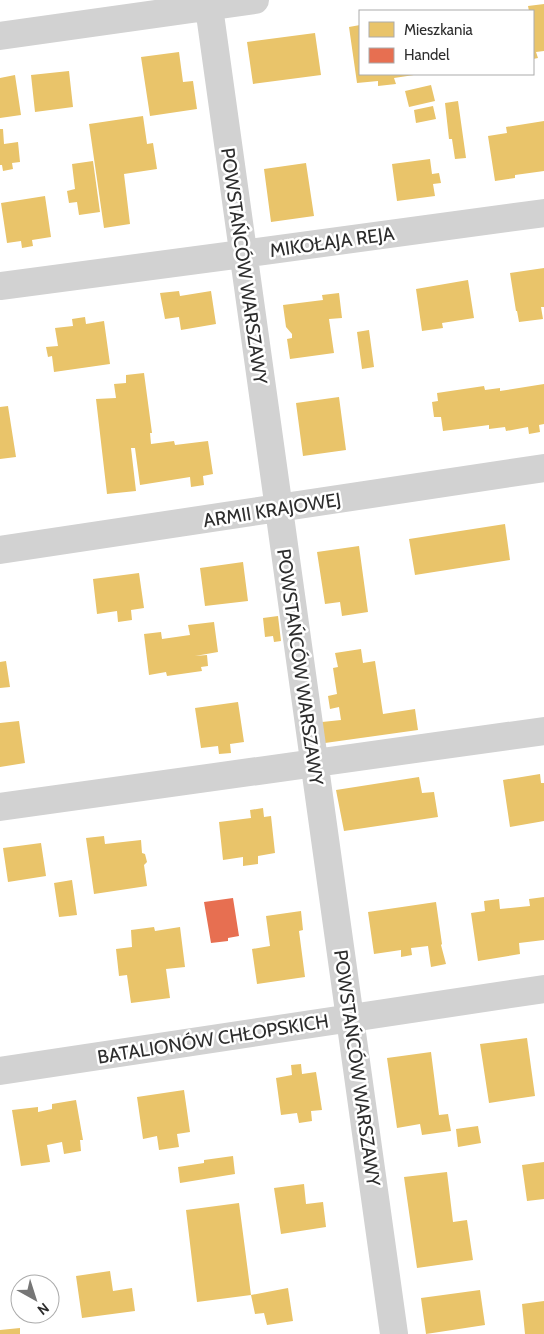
<svg xmlns="http://www.w3.org/2000/svg" width="544" height="1334" font-family="Cabin,sans-serif">
<rect width="100%" height="100%" fill="#fff"/>
<path fill="#e9c46a" d="M544 4V51L536 52 538 58 533 59V11H529L528 6Z
M360 25V74H414V75L394 78 396 84 378 86V81L357 83 349 27Z
M315 33 321 75 253 84 247 42Z
M179 52 183 82 193 81 197 109 150 116 141 57Z
M69 71 73 107 35 112 31 75Z
M15 75 21 115 0 118V78Z
M431 85 435 101 409 107 405 91Z
M458 101 466 158 455 159 452 139H449L445 103Z
M433 106 436 119 416 123 414 110Z
M143 116 147 144 153 143 157 169 124 174 130 224 104 228 89 124Z
M544 121V171L515 175V178L495 181 488 136 507 133 506 127Z
M0 129H3L4 144 18 142 20 162 12 163 13 169 3 171 2 165H0Z
M430 159 432 174 439 173 441 183 433 184 435 196 397 201 392 164Z
M93 161 100 212 79 215 77 202 69 203 67 191 75 189 72 164Z
M306 163 314 216 271 222 264 169Z
M45 196 51 237 32 240 33 246 22 248 21 241 7 243 1 203Z
M544 268V307H541L543 319 519 322 517 311H516L510 273Z
M468 280 474 318 442 323 443 328 422 331 416 289Z
M179 291 180 296 211 291 216 324 181 330 179 317 165 319 160 293Z
M339 293 342 318 329 319 334 353 290 359 287 339 292 338V334L286 327 283 305 323 300 322 295Z
M85 317 86 324 104 321 110 364 54 372 52 356 48 357 46 347 58 346 55 328 73 326 72 319Z
M369 330 374 367 362 369 357 332Z
M144 373 152 433H150L151 444 174 441 175 445 208 441 213 474 203 476 204 485 191 487 190 477 140 485 135 448H131L136 491 107 494 96 399 116 398 114 384 126 383V375Z
M544 384V424L539 425 540 432 529 434 528 427 506 431 505 427 489 429V425L443 431 441 417H434L432 402 438 401 437 393 484 386 485 390 500 388V391Z
M339 397 346 450 303 456 296 403Z
M8 406 16 457 0 459V407Z
M505 524 510 560 415 575 409 539Z
M359 546 368 612 342 616 340 602 325 604 317 552Z
M243 562 248 601 205 606 200 568Z
M139 573 144 608 131 610 132 620 118 622 117 611 97 614 93 579Z
M278 616 281 641 274 642 273 636 265 637 263 618Z
M214 622 218 652 195 656 207 655 208 666 201 667 202 671 167 676 166 672 149 675 144 634 161 632 162 639 190 635 188 625Z
M361 649 363 663 375 661 383 714 415 709 418 730 325 743 322 722 341 720 339 707 330 709 328 696 337 694 333 668 338 667 335 653Z
M6 661 10 687 0 688V662Z
M238 702 244 742 230 744 231 753 219 754 218 746 201 748 195 708Z
M19 721 25 763 0 767V723Z
M540 774 541 783H544V821L510 827 503 780Z
M419 777 422 793 434 792 438 817 344 831 336 790Z
M263 808 264 817 271 816 275 853 258 856V864L243 866V857L223 860 219 822 251 818 250 810Z
M104 836 105 844 141 840 142 853 145 854 147 862 144 865 147 886 94 894 86 838Z
M41 843 46 876 8 882 3 848Z
M72 880 77 915 59 917 54 883Z
M544 897V940L519 943 520 954 478 961 471 913 485 911 484 901 499 899 500 909 530 906 529 899Z
M436 902 442 944 441 945 446 964 431 967 428 946 411 948 412 955 401 957V950L374 954 368 912Z
M301 911 303 930 299 931 305 977 257 984 252 949 270 946 266 916Z
M154 927 155 931 180 927 185 967 166 969 170 998 131 1003 127 975 119 976 116 949 132 947 131 930Z
M527 1038 535 1096 489 1103 480 1044Z
M431 1052 439 1115 448 1114 451 1131 422 1135 420 1124 397 1128 387 1058Z
M301 1064 302 1074 316 1072 322 1110 311 1111 312 1121 299 1123 297 1113 281 1115 276 1078 292 1075 291 1065Z
M184 1090 190 1132 177 1134 179 1147 159 1150 157 1136 143 1139 137 1097Z
M76 1100 83 1140H80L81 1151 64 1154 62 1142 47 1145 50 1162 21 1166 12 1110 38 1107V1112L52 1109V1104Z
M478 1126 481 1143 458 1147 456 1129Z
M233 1156 235 1174 180 1183 178 1167 204 1163V1160Z
M544 1162V1199L527 1201 522 1165Z
M447 1172 453 1222 467 1220 473 1260 417 1268 404 1177Z
M304 1184 306 1204 323 1202 326 1227 281 1234 274 1188Z
M239 1203 251 1295 197 1302 186 1210Z
M110 1271 113 1291 132 1288 135 1311 82 1318 76 1276Z
M288 1288 293 1321 267 1325 264 1313 255 1314 251 1295Z
M480 1290 485 1325 426 1334 421 1298Z
M544 1301V1334H525L522 1304Z
M20 1328V1334H0V1330Z"/>
<path fill="#e76f51" d="M233 898 239 936 228 938V941L211 943 204 902Z"/>
<g fill="none" stroke-linecap="round" stroke-linejoin="round">
<path stroke="#d2d2d2" stroke-width="28" d="M208 0C266 445 333 889 394 1334
M0 36 255 0
M0 286 242 254 544 213
M0 550 544 468
M0 807 544 731
M0 1071 544 989"/>
</g>
<g text-anchor="middle" dominant-baseline="central" stroke-width="5" stroke-linejoin="round" paint-order="stroke">
<g font-size="19" fill="#2d2d2d" stroke="#fff">
<text transform="translate(332 242) rotate(-8)">MIKOŁAJA REJA</text>
<text transform="translate(244 266) rotate(82)">POWSTAŃCÓW WARSZAWY</text>
<text transform="translate(272 510) rotate(-9)">ARMII KRAJOWEJ</text>
<text transform="translate(300 667) rotate(82)">POWSTAŃCÓW WARSZAWY</text>
<text transform="translate(213 1039) rotate(-9)">BATALIONÓW CHŁOPSKICH</text>
<text transform="translate(357 1068) rotate(82)">POWSTAŃCÓW WARSZAWY</text>
</g>
</g>
<rect x="359" y="10" width="175" height="65" fill="#ffffff" stroke="#ababab"/>
<rect x="369" y="22" width="25" height="15" fill="#e9c46a" stroke="#ababab"/>
<text x="404" y="35" font-size="15" fill="#2d2d2d">Mieszkania</text>
<rect x="369" y="48" width="25" height="15" fill="#e76f51" stroke="#ababab"/>
<text x="404" y="60" font-size="15" fill="#2d2d2d">Handel</text>
<g transform="translate(35 1299) rotate(141)"><circle r="24" fill="#ffffff" stroke="#ababab"/>
<path d="M0-4L9 19L0 12L-9 19Z" fill="#767676"/>
<text y="-8" font-size="14" font-weight="bold" text-anchor="middle" fill="#2d2d2d">N</text>
</g>
</svg>
